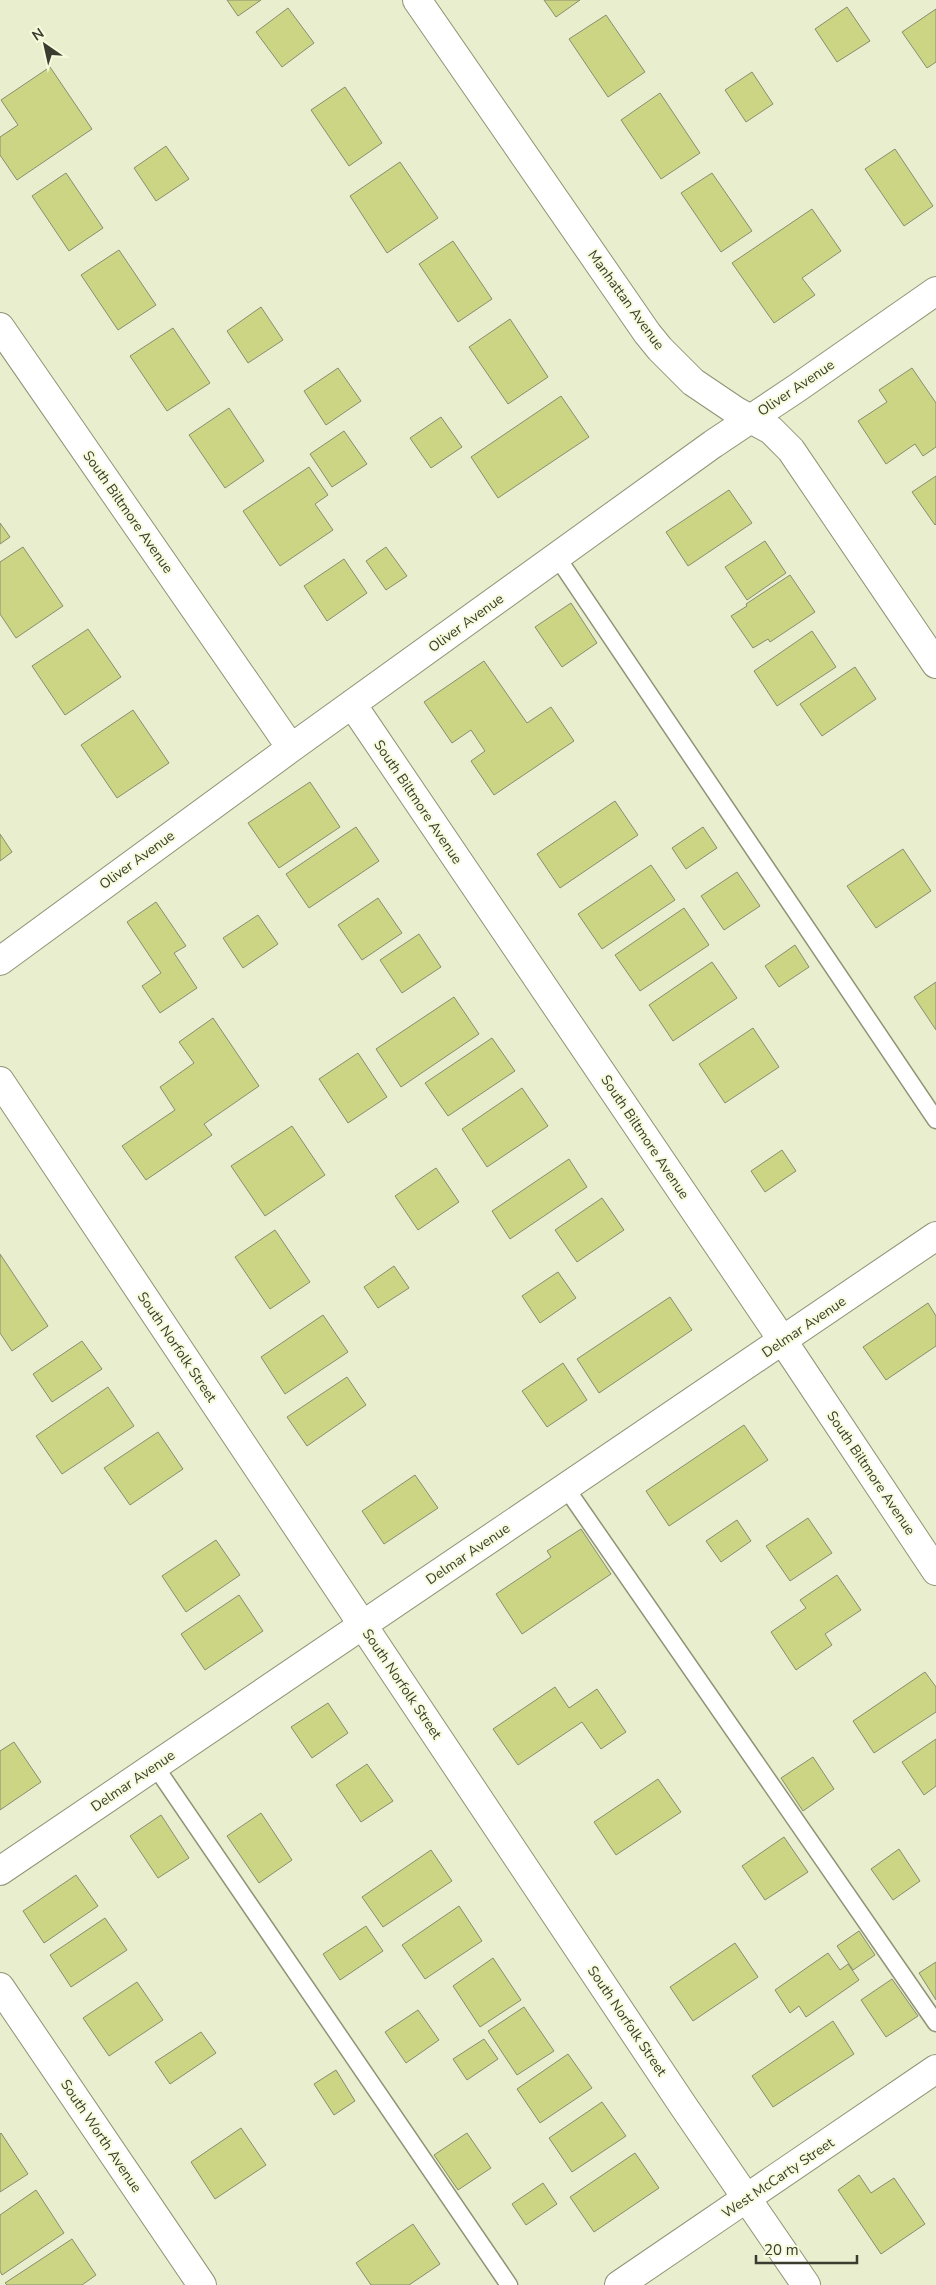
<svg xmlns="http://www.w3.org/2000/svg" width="936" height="2285" font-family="'Nunito Sans',sans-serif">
<rect width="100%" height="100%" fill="#e9eece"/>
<path fill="#ccd583" stroke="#898d70" d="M227 0H261L238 16Z
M544 0H580L556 17Z
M847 7 870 41 837 62 815 29Z
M288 8 314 43 282 67 256 32Z
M936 9V62L927 68 902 32Z
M606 15 645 72 608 97 569 39Z
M50 67 92 129 17 180 0 155V137L18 125 1 100Z
M752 72 773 104 746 122 725 90Z
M345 87 382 143 349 166 311 110Z
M660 93 700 153 661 179 621 120Z
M166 146 189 179 156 201 134 168Z
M895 149 933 206 904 226 865 169Z
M400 162 438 218 387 253 350 196Z
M66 173 103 228 69 251 32 196Z
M712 173 752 231 721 252 681 193Z
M812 209 841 251 802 278 815 295 774 323 732 263Z
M453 241 492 299 458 322 419 264Z
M119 250 156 305 118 330 81 275Z
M261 307 283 340 248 363 227 331Z
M510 319 548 377 508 404 469 347Z
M173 328 210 383 167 411 130 356Z
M338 368 361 401 326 425 304 391Z
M912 368 936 403V447L923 456 915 444 886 464 858 421 887 402 879 390Z
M561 396 589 437 498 498 471 457Z
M229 408 264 461 225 488 189 435Z
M441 417 462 447 431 468 410 438Z
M344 431 367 464 332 487 310 454Z
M309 467 328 495 315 504 333 530 280 566 243 511Z
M936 476V524L935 525 912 492Z
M729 490 752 523 688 566 666 532Z
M0 523 10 537 0 544Z
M765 541 786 573 747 600 725 567Z
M23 547 63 606 16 638 0 614V562Z
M386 547 407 576 386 590 366 561Z
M344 559 367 593 327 621 304 586Z
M790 575 815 612 770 642 768 639 753 648 731 616 747 606 746 604Z
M571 603 597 643 562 667 535 627Z
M88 629 121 677 65 715 32 666Z
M812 631 836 667 777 706 754 671Z
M484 661 527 723 551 707 574 741 494 795 471 761 485 751 471 730 452 743 424 702Z
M855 667 876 699 822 736 800 704Z
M133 710 169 763 117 798 81 745Z
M310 782 340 827 279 868 248 823Z
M615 801 638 835 560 888 537 854Z
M356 827 379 861 309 908 286 874Z
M703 827 717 848 686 869 672 848Z
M0 834 12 852 0 861Z
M903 849 931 891 876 928 847 886Z
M651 865 675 900 602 949 578 914Z
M737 872 760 906 724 930 701 896Z
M378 898 402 933 362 960 338 925Z
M156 902 186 946 174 953 197 988 160 1013 142 986 161 973 127 922Z
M684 908 709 945 640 991 615 955Z
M258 915 278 944 243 968 223 938Z
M419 934 441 967 402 993 380 960Z
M795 945 809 967 779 987 765 966Z
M712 962 737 998 673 1041 649 1005Z
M936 982V1030L914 997Z
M454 997 479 1034 401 1087 376 1049Z
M213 1018 259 1086 204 1124 212 1135 146 1180 122 1146 175 1110 160 1087 194 1063 179 1042Z
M753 1028 779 1067 725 1103 699 1064Z
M492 1038 515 1071 448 1116 425 1083Z
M358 1053 387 1097 348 1123 319 1079Z
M522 1088 548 1126 487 1167 462 1129Z
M292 1126 325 1175 265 1216 231 1166Z
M782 1150 796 1171 765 1192 751 1171Z
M569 1159 587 1187 510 1239 492 1211Z
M436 1168 459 1202 418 1230 395 1196Z
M602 1198 624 1230 577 1262 555 1230Z
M275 1230 310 1282 270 1309 235 1257Z
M0 1254 48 1326 12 1351 0 1333Z
M394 1266 409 1288 378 1308 364 1287Z
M558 1272 576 1298 540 1323 522 1296Z
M670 1297 692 1330 599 1393 577 1359Z
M928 1303 936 1316V1346L886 1380 863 1347Z
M323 1315 348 1352 285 1394 261 1357Z
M82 1341 102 1369 52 1402 33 1374Z
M563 1363 587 1400 547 1427 522 1391Z
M347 1377 366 1405 307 1446 287 1417Z
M108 1387 134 1426 62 1474 36 1436Z
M744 1425 768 1460 669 1526 646 1491Z
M158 1432 183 1469 130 1505 104 1468Z
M415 1475 438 1508 384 1544 362 1511Z
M808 1518 832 1553 790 1581 766 1546Z
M737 1520 751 1541 721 1562 706 1541Z
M581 1529 611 1574 522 1634 496 1594 551 1557 547 1551Z
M216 1540 240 1575 186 1612 162 1576Z
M837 1575 861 1610 825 1634 832 1645 796 1670 771 1632 806 1608 800 1600Z
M239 1595 263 1631 205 1670 181 1634Z
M925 1672 936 1687V1712L874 1753 853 1721Z
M555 1687 569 1708 597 1689 626 1732 601 1749 582 1722 518 1765 493 1729Z
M328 1703 348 1733 312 1758 291 1727Z
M936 1739V1786L924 1795 902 1762Z
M14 1742 41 1782 0 1810V1751Z
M813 1757 834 1789 803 1811 781 1778Z
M367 1764 393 1801 361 1822 336 1785Z
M658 1779 681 1812 616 1855 594 1822Z
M261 1813 292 1860 259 1883 227 1836Z
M161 1815 189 1858 158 1878 130 1836Z
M784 1837 808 1872 765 1900 742 1866Z
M899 1849 920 1881 893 1900 871 1869Z
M431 1850 452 1881 383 1927 362 1897Z
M76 1875 98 1906 44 1943 23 1911Z
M459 1906 482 1941 425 1979 402 1945Z
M105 1918 127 1950 71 1987 50 1955Z
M366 1926 383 1951 340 1980 323 1954Z
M859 1931 875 1955 853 1970 837 1946Z
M735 1943 758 1977 693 2021 670 1987Z
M828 1953 840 1970 848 1964 859 1980 806 2017 799 2006 790 2013 775 1990Z
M493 1958 521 2000 480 2027 453 1986Z
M936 1962V2000L919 1973Z
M892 1979 918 2016 886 2037 861 2000Z
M137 1982 163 2020 109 2056 83 2018Z
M524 2007 554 2051 517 2075 488 2031Z
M418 2010 439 2040 406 2063 385 2032Z
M833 2021 854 2054 773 2107 752 2076Z
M201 2032 216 2053 170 2084 155 2062Z
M484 2039 498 2059 467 2080 453 2059Z
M568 2054 592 2088 540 2123 517 2089Z
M336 2070 355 2101 334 2115 314 2084Z
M602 2102 626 2136 572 2172 549 2138Z
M241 2128 266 2165 215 2199 191 2162Z
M1 2133 28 2174 0 2192V2134Z
M467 2133 491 2168 458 2190 434 2155Z
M635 2153 659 2188 594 2232 570 2197Z
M859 2175 871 2193 894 2178 925 2224 881 2254 838 2190Z
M543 2183 557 2204 526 2225 512 2204Z
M36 2190 64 2233 2 2275 0 2271V2215Z
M413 2224 440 2264 409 2285H371L356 2263Z
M72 2239 96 2275 82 2285H7L5 2283Z"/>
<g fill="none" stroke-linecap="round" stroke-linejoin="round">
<g stroke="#909476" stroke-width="19">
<path id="lane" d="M557 557 936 1120
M566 1488 936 2023
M155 1766 509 2285"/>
</g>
<g stroke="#909476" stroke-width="30">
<path id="street" d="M417 0 647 333 660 349 693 382 736 411 771 430 791 450 936 664
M0 327 291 748
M352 704 783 1341 936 1571
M0 961 291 748 713 444 797 388 936 291
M0 1081 682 2104 806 2285
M0 1871 936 1236
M0 1987 202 2285
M619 2285 936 2069"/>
</g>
<use href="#lane" stroke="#fff" stroke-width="16"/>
<use href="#street" stroke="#fff" stroke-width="28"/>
</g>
<g text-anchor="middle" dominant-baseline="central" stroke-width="4" stroke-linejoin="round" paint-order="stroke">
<g font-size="14" fill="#3a3c2f" stroke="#f6fbdb">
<text transform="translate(626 300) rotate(54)">Manhattan Avenue</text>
<text transform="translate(796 388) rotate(-34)">Oliver Avenue</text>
<text transform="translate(128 512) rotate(55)">South Biltmore Avenue</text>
<text transform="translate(466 623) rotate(-36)">Oliver Avenue</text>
<text transform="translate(418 802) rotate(56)">South Biltmore Avenue</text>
<text transform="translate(137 860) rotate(-36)">Oliver Avenue</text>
<text transform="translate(645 1137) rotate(56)">South Biltmore Avenue</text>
<text transform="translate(804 1327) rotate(-34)">Delmar Avenue</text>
<text transform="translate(177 1347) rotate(56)">South Norfolk Street</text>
<text transform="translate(871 1473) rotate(56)">South Biltmore Avenue</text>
<text transform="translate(468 1554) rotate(-34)">Delmar Avenue</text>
<text transform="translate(402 1684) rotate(56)">South Norfolk Street</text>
<text transform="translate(133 1781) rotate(-34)">Delmar Avenue</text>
<text transform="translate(627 2021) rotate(56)">South Norfolk Street</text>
<text transform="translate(101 2136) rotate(56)">South Worth Avenue</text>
<text transform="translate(778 2178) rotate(-34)">West McCarty Street</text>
</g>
</g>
<g transform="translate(45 45) rotate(326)" stroke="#f6fbdb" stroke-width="4" paint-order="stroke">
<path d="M0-4L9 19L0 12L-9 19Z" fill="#3a3c2f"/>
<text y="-8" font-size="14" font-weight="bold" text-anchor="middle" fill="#3a3c2f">N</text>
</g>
<path d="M756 2255v8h101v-8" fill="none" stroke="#3a3c2f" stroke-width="2.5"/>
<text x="764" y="2255" font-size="15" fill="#3a3c2f" stroke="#f6fbdb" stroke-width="4" paint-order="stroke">20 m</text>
</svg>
